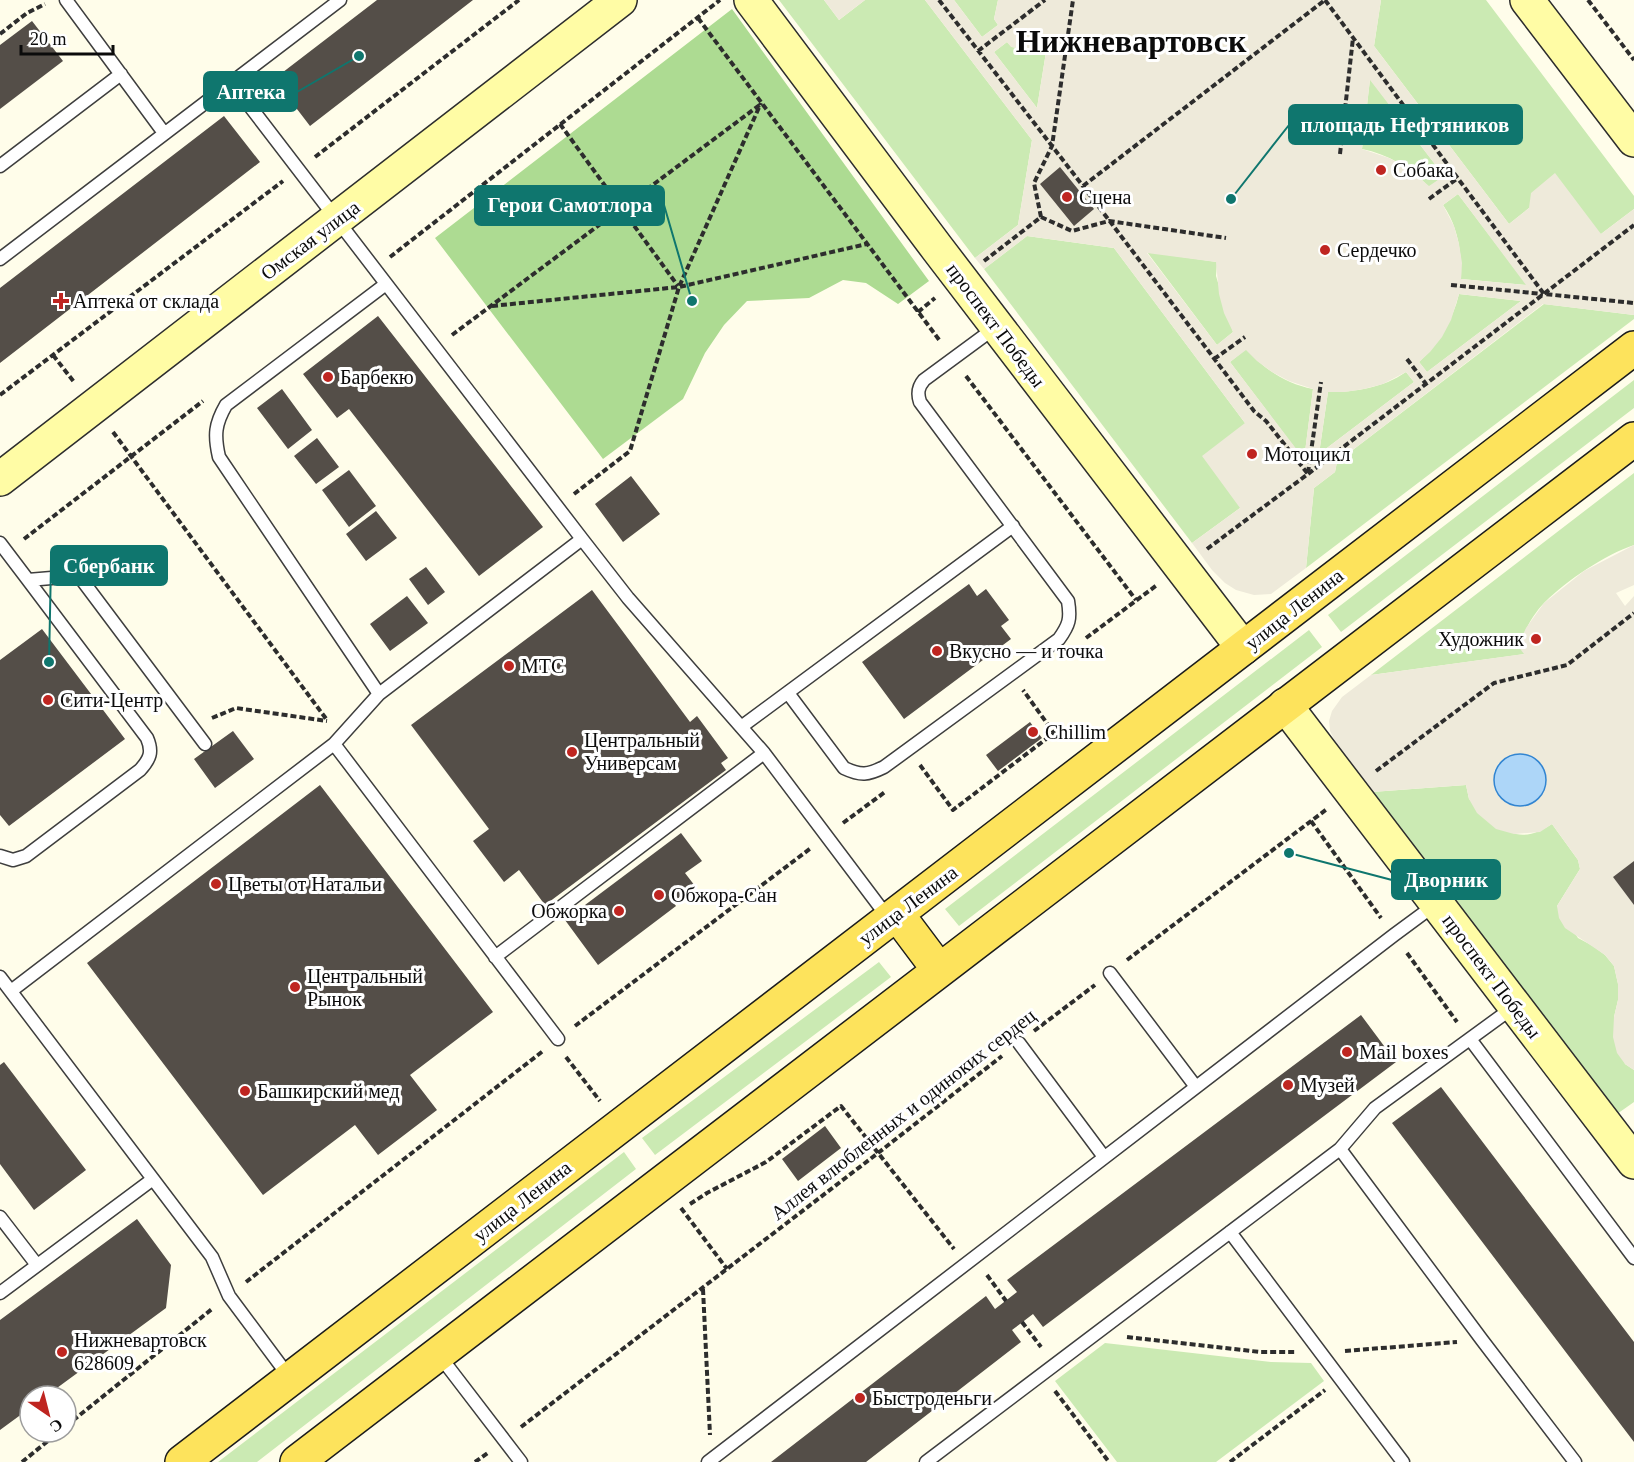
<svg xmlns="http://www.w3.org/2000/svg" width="1634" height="1462" font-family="Georgia,serif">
<rect width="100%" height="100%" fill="#fffdea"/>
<path fill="#cbeab3" d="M779 0H824L839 20 865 0H925L1032 140 1018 225 975 258Z
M954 0H998L994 19 998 25 982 37Z
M1381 0H1486L1634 196V209L1601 234 1529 208 1509 224 1374 46Z
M1007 42 1012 47 1046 52 1037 108 994 52Z
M1370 79 1444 176 1429 187C1411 168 1388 154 1362 149Z
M1458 194 1527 285 1461 279C1462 253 1458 226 1443 205Z
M1027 236 1114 248 1245 423 1240 508 1192 543 984 269Z
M1147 252 1217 262 1216 276 1233 332 1217 345Z
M1459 294 1521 301 1427 372 1419 362C1438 344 1453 320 1459 294Z
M1544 304 1634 315V319L1306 568 1314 488 1335 472 1337 462Z
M1246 349C1264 369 1286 384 1313 389L1304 460 1230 362Z
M1406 372 1414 382 1319 454 1328 392C1355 392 1383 388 1406 372Z
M1634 380V408L1341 632 1328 615Z
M1634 473V545C1606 554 1566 581 1545 602 1533 614 1525 630 1519 645L1525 654 1371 675Z
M1309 630 1322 647 959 926 945 909Z
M1466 785 1469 799C1478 806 1508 832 1516 834 1529 837 1541 831 1552 824L1578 860 1580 869 1557 906 1578 938 1593 946 1605 955 1614 966 1618 984V1000L1614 1017 1625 1064 1634 1070V1102L1617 1114 1372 792Z
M879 962 891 977 655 1155 642 1138Z
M624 1152 636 1169 257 1462H218Z
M1105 1343 1271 1362 1311 1363 1324 1381 1216 1462H1117L1055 1381Z"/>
<path fill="#addb92" d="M732 9 929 281 898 304 866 283 843 280 809 298 747 301 724 325 705 353 683 399 603 459 435 238Z"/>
<path fill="#eeeada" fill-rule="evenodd" d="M824 0H865L839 20Z
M925 0H954L982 37 998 25 994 19 998 0H1381L1374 46 1509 224 1529 208 1531 193 1555 173 1601 234 1634 209V315L1543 304 1337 462 1335 472 1314 488 1306 568 1271 594 1254 595 1236 590 1225 583 1212 570 1192 543 1240 508 1202 456 1245 423 1114 248 1027 236 984 269 975 258 1018 225 1032 140ZM1007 42 1011 47 1046 52 1037 108 994 52ZM1370 80 1444 176 1429 186 1406 167 1389 158 1362 149ZM1458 194 1526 285 1461 279 1462 263 1459 244 1454 226 1443 205ZM1147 253 1216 262 1219 294 1224 313 1233 332 1217 345ZM1459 294 1521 301 1427 372 1419 362 1430 352 1442 337 1451 320ZM1246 350 1257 361 1272 372 1289 381 1313 389 1304 459 1230 362ZM1406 372 1414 382 1319 454 1328 392H1345L1364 389 1383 384Z
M1634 545V585L1616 593 1625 606 1634 596V861L1613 877 1634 905V1070L1625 1064 1617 1053 1613 1037 1614 1017 1618 1000V984L1614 966 1605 955 1565 928 1559 918 1557 906 1580 869 1578 860 1552 824 1540 832 1514 834 1496 829 1477 813 1469 799 1466 785 1372 792 1335 741 1330 731 1329 721 1332 711 1342 697 1371 675 1524 654 1518 646 1526 628 1544 603 1584 571ZM1533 757 1541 764 1546 780 1511 805 1507 803 1500 797 1494 785V771L1499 763Z"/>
<path fill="#add6f8" stroke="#3285d1" stroke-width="1.5" d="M1494 780a26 26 0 1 1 52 0a26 26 0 1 1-52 0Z"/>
<path fill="#544e48" d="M377 0H473L310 126 274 79Z
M32 21 63 61 0 109V45Z
M224 116 260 162 0 363V288Z
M1060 167 1094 209 1074 226 1040 184Z
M378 316 543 527 479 576 349 409 337 418 303 374Z
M282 389 312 430 288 449 257 408Z
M317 438 339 467 316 484 294 456Z
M349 470 376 506 349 527 322 490Z
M631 476 660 514 623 542 595 504Z
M376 511 397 538 366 561 346 534Z
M426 567 445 592 428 605 409 579Z
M969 584 977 596 986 589 1009 620 1001 626 1011 639 904 719 862 662Z
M592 590 690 722 697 716 728 758 721 763 726 770 545 905 519 870 504 882 473 841 489 829 411 725Z
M407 596 428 623 390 651 370 624Z
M42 629 125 739 9 826 0 815V660Z
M1030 722 1042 738 998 771 986 755Z
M233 731 254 759 215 788 194 759Z
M320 785 493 1012 410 1075 437 1110 378 1155 355 1125 263 1195 87 963Z
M681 833 702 861 685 873 695 886 673 902 676 906 598 965 565 920Z
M1634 861V905L1613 877Z
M1361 1015 1396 1062 1043 1327 1033 1314 1012 1330 1021 1342 866 1462H771L986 1296 995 1309 1017 1292 1007 1280Z
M4 1062 86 1170 34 1210 0 1164V1065Z
M1441 1087 1634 1342V1442L1392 1123Z
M825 1126 841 1148 798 1181 782 1159Z
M137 1219 171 1265 166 1308 46 1396H30V1408L0 1430V1320Z"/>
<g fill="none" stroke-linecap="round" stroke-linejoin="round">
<g stroke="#3e3e3e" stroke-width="15">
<path id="lane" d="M66 0 164 133
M232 83 582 539 628 598 764 753 889 919
M0 166 121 74
M0 259 340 0
M0 543 28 580 75 576 82 580 205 744
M788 693 844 768C861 776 868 775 884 767L1059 639C1069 625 1071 619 1068 601L920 402C917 393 918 387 924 380L996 327
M379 694 219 457C214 435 215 424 226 405L386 284
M741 727 1013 526
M334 744 558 1039
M0 856 13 860 26 856 140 770C150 759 153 752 147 738L28 580
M495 957 764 753
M1110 973 1196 1087
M0 977 212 1257 229 1296 290 1378
M11 991 334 744 379 694 582 539
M1470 1039 1634 1258
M1019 1043 1104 1157
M1340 1149 1375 1108 1515 1006
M0 1217 37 1265
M1230 1232 1403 1462
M0 1293 153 1179
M439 1355 521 1462
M708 1462 1394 935 1436 904
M926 1462 1340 1149 1482 1340 1575 1462"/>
</g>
<g stroke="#2d2d2d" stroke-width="36">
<path id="secondary" d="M751 0 937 248 1243 648
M1527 0 1634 140
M0 479 620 0
M1285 705 1634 1162"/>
</g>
<g stroke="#1c1c1c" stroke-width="36">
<path id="primary" d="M897 914 939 970
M182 1462 1634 348
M297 1462 1634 439"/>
</g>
<path stroke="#2d2d2d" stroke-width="4" stroke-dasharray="6 3" stroke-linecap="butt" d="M939 0 1083 186 1254 411 1266 421 1308 474
M1325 0 1544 294 1634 303
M1588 0 1634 60
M698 18 940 341
M0 34 27 13 45 4
M978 51 1045 0
M560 124 678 286
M1340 154 1353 38
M315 157 519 0
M1083 186 1325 0
M1429 199 1458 178
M1041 217 1034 183 1052 146 1073 0
M1041 217 1072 231 1109 221 1226 238
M390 257 720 0
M984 261 1041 217
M1451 285 1543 294
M492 306 679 287 867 244
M918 312 935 298
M452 335 761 104
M53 355 74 382
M1214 359 1245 337
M1407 359 1426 384
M966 376 1136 600
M0 395 283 181
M113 432 327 720
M1308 473 1321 382
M574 494 630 451 679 287 761 103
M24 539 203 401
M1207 549 1308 474 1634 225
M1086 638 1157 585
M212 718 236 708 327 721
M920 765 953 810 1054 733 1023 690
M1376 771 1494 683 1567 665 1634 613
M1311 821 1381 918
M843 823 885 792
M1407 953 1457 1022
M1127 960 1327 809
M575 1026 811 848
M1034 1031 1095 985
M566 1057 600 1101
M690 1204 707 1193 766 1162 841 1106 954 1249
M681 1208 727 1269
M987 1275 1006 1301
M246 1282 543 1051
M703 1289 710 1435
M1022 1322 1041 1347
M1127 1337 1260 1352H1295
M1345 1351 1457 1342
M1055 1391 1109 1462
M66 1426 212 1309
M521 1427 878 1153 1002 1056
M22 1462 59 1432
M475 1462 489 1452
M1230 1462 1325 1390"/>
<use href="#lane" stroke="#fff" stroke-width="12"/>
<use href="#secondary" stroke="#fffca5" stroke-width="33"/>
<use href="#primary" stroke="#fde35c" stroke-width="33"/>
</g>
<g fill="#bf2520" stroke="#fff" stroke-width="2">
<circle cx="1381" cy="170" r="6"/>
<circle cx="1067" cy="197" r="6"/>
<circle cx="1325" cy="250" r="6"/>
<path d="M58 292h6v6h6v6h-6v6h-6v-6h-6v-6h6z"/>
<circle cx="328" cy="377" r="6"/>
<circle cx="1252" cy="454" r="6"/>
<circle cx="1536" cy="639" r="6"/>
<circle cx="937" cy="651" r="6"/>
<circle cx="509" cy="666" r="6"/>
<circle cx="48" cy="700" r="6"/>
<circle cx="1033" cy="732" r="6"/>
<circle cx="572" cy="752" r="6"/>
<circle cx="216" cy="884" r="6"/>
<circle cx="659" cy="895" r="6"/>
<circle cx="619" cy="911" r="6"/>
<circle cx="295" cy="987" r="6"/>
<circle cx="1347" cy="1052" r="6"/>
<circle cx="1288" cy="1085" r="6"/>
<circle cx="245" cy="1091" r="6"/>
<circle cx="62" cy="1352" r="6"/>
<circle cx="860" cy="1398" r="6"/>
</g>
<g text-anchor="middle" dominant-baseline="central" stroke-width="6" stroke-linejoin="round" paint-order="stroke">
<g font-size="20" fill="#0b0b0b" stroke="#fff" text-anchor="start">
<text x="1393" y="170">Собака</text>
<text x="1079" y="197">Сцена</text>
<text x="1337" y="250">Сердечко</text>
<text x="73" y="301">Аптека от склада</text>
<text x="340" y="377">Барбекю</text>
<text x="1264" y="454">Мотоцикл</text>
<text x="1524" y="639" text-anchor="end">Художник</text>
<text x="949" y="651">Вкусно — и точка</text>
<text x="521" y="666">МТС</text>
<text x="60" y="700">Сити-Центр</text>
<text x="1045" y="732">Chillim</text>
<text x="584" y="740">Центральный<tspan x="584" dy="23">Универсам</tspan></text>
<text x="228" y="884">Цветы от Натальи</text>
<text x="671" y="895">Обжора-Сан</text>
<text x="607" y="911" text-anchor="end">Обжорка</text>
<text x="307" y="976">Центральный<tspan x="307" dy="23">Рынок</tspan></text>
<text x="1359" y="1052">Mail boxes</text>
<text x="1300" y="1085">Музей</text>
<text x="257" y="1091">Башкирский мед</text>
<text x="74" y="1340">Нижневартовск<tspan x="74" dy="23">628609</tspan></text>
<text x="872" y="1398">Быстроденьги</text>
</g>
<g font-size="20" fill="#0b0b0b" stroke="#fff">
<text transform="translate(310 240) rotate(-37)">Омская улица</text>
<text transform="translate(996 325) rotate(53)">проспект Победы</text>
<text transform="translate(1294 609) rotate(-38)">улица Ленина</text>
<text transform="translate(908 905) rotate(-37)">улица Ленина</text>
<text transform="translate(1492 976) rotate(53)">проспект Победы</text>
<text transform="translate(903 1114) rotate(-38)">Аллея влюбленных и одиноких сердец</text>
<text transform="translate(522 1201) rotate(-38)">улица Ленина</text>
</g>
<g font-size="32" font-weight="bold" fill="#0b0b0b" stroke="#fff">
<text x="1131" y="41">Нижневартовск</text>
</g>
</g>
<path fill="none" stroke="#0f766e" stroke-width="2" d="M359 56L297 92M1231 199L1289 125M692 301L664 205M49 662L51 565M1289 853L1392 880"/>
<g fill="#0f766e" stroke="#fff" stroke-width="2">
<circle cx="359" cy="56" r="6"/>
<circle cx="1231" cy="199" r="6"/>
<circle cx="692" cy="301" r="6"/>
<circle cx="49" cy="662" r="6"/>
<circle cx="1289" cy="853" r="6"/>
</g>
<g fill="#0f766e" stroke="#0f766e" stroke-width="2">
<rect x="204" y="72" width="93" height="39" rx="6"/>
<rect x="1289" y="105" width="233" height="39" rx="6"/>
<rect x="475" y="186" width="189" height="39" rx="6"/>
<rect x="51" y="546" width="116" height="39" rx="6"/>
<rect x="1392" y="860" width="108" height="39" rx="6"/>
</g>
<g font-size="21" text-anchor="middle" font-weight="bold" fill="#fff">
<text x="251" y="99">Аптека</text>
<text x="1405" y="132">площадь Нефтяников</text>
<text x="570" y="212">Герои Самотлора</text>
<text x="109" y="573">Сбербанк</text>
<text x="1446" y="887">Дворник</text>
</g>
<g transform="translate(48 1414) rotate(145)"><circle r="28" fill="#ffffff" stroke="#9d9d9d" stroke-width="1.5"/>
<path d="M0-4.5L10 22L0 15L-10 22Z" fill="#bf2520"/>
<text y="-9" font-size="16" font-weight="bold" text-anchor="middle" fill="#0b0b0b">С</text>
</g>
<path d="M21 45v9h92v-9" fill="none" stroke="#0b0b0b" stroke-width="3"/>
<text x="30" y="45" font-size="18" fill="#0b0b0b" stroke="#ffffff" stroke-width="4.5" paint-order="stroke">20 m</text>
</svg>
